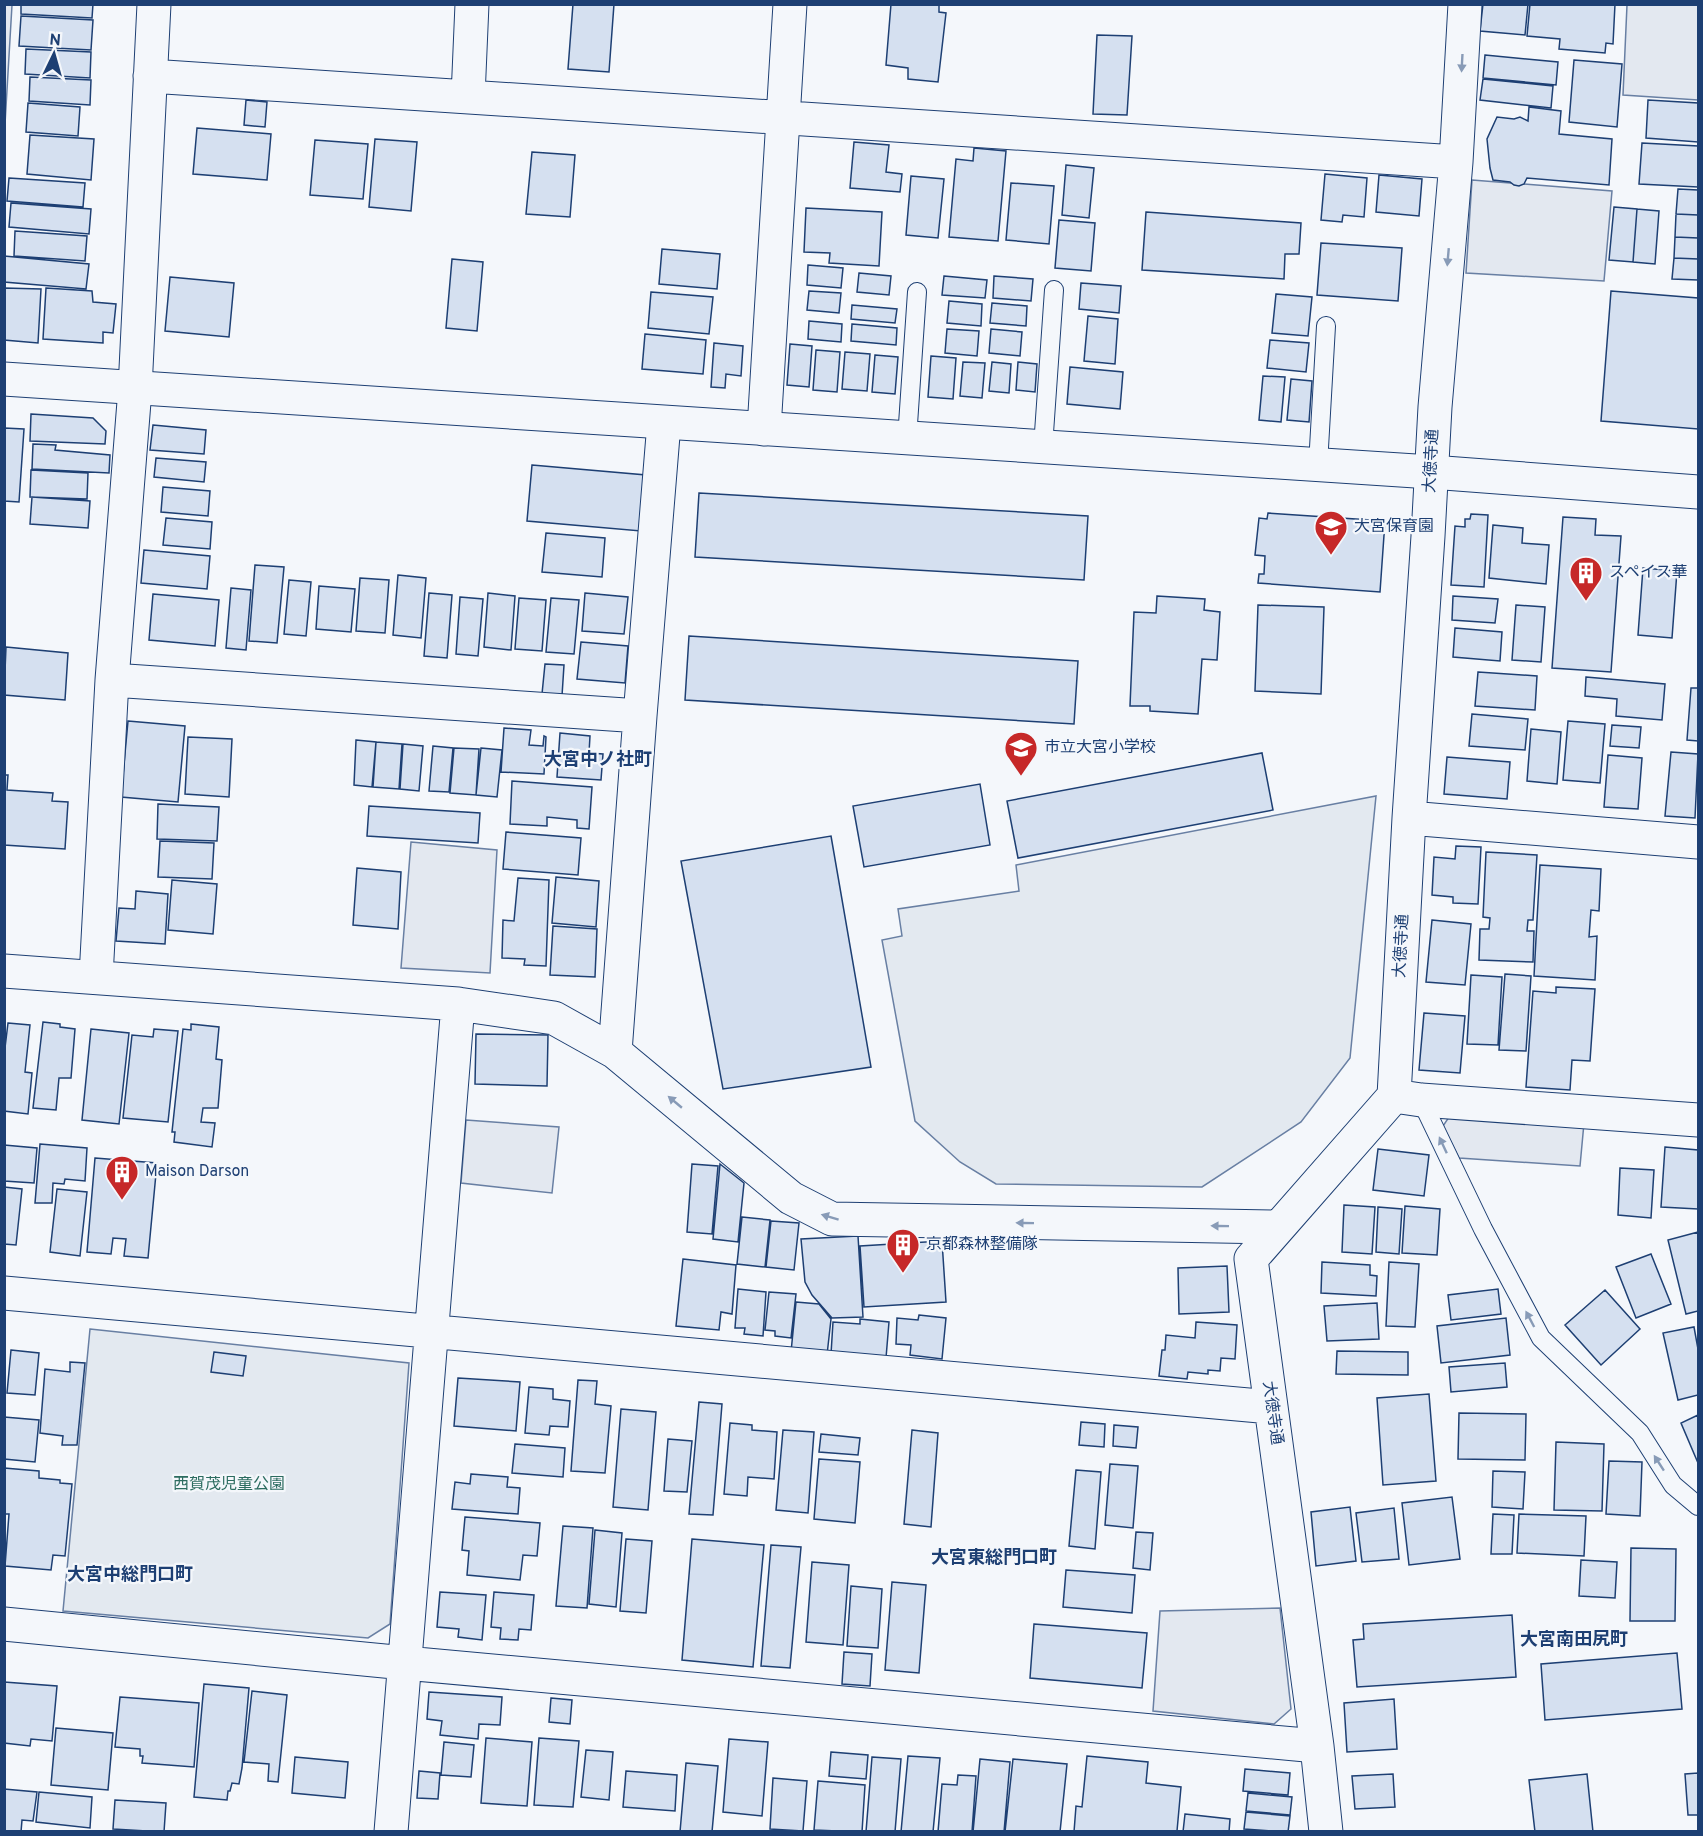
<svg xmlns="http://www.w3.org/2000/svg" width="1703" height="1836" font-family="Overpass,'Noto Sans JP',sans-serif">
<rect width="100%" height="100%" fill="#f4f7fb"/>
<path fill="#e3e9f0" stroke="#687fa3" stroke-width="1.5" d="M1376 796 1350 1058 1301 1122 1202 1187 996 1184 960 1162 915 1121 882 940 902 936 898 909 1019 891 1016 865Z
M90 1329 409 1363 390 1624 368 1638 63 1611Z"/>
<path fill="#e3e8f0" stroke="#687fa3" stroke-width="1.5" d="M5 4 12 5 5 124 4 5Z
M1627 5H1698V100L1623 95Z
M1472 180 1612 191 1604 281 1466 273Z
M411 842 497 850 490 973 401 968Z
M1449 1117 1584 1123 1580 1166 1459 1158 1443 1126Z
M466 1120 559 1127 552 1193 461 1183Z
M1280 1608 1291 1709 1274 1724 1153 1711 1160 1611Z"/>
<path fill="#d5e0f0" stroke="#1d3f73" stroke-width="1.5" d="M21 4H93L92 18 21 14Z
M573 4H614L609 72 568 69Z
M891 4H939V12L946 13 938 82 908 79V68L886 65Z
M1483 4H1528L1525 35 1480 31Z
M1530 4H1615L1613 44 1606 43 1605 53 1559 49 1560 39 1527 36Z
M21 16 93 20 91 50 19 46Z
M1097 35 1132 36 1127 115 1093 114Z
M26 49 91 52 90 78 25 74Z
M1485 55 1558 62 1556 85 1483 78Z
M1574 60 1622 64 1617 127 1569 122Z
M30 77 91 80 90 105 29 101Z
M1483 79 1553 86 1551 108 1480 100Z
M246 100 267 102 265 127 244 125Z
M1648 100 1698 103V142L1646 138Z
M28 103 80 107 78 136 26 132Z
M1529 107 1561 111 1559 134 1612 139 1609 185 1527 178 1524 184 1519 186 1514 185 1510 182 1493 180 1490 168 1487 139 1497 117 1514 119 1520 117 1528 121Z
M197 128 271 134 267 180 193 174Z
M30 135 94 139 91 180 27 174Z
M375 139 417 142 411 211 369 207Z
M315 140 368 144 363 199 310 195Z
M854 142 889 145 886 172 902 174 900 192 850 188Z
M1642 143 1698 146V187L1639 184Z
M974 148 1006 151 998 241 949 237 956 159 973 161Z
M532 152 575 155 570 217 526 214Z
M1066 165 1094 168 1089 218 1062 215Z
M1325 174 1367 178 1364 217 1343 215 1342 222 1321 220Z
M1379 175 1422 179 1419 216 1376 212Z
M911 176 944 179 938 238 906 235Z
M9 178 85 183 83 207 7 201Z
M1011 183 1054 186 1049 244 1006 240Z
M1678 189 1698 190V215L1676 214Z
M11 203 91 209 89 234 9 227Z
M1614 207 1637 209 1633 262 1609 260Z
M806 208 882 212 879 266 829 263 830 253 804 252Z
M1637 209 1659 211 1655 264 1633 262Z
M1146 212 1301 223 1299 254H1285L1284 279 1142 270Z
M1676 214 1698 215V238L1675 237Z
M1059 220 1095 223 1091 271 1055 268Z
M15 231 87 236 85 261 14 256Z
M1675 237 1698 238V259L1674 258Z
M1321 243 1402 248 1398 301 1317 295Z
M662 249 720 254 717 289 659 284Z
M4 256 89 264 86 289 4 282Z
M1674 258 1698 259V280L1672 279Z
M452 259 483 262 477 331 446 328Z
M808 265 843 268 841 288 807 285Z
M859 273 891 276 889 295 857 292Z
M944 276 987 280 985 298 942 295Z
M994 276 1033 279 1031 301 993 298Z
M170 277 234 283 229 337 165 331Z
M1081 283 1121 286 1119 313 1079 309Z
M4 288 41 289 38 343 4 340Z
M46 288 92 291 93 302 116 304 113 333 103 332V343L43 339Z
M809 291 841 293 839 313 807 310Z
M1611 291 1698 298V429L1601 421Z
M651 292 713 297 709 334 648 328Z
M1276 294 1312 297 1308 336 1272 333Z
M949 301 982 304 981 326 947 323Z
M992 303 1027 306 1026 326 990 323Z
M852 305 897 309 895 323 851 319Z
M1088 316 1118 319 1115 364 1084 361Z
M809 321 842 324 841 342 808 339Z
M852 324 897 328 896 345 851 341Z
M947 329 979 331 977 356 945 353Z
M991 329 1022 332 1020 356 989 353Z
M645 334 706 340 703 374 642 369Z
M1270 340 1309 343 1306 372 1267 368Z
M714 343 743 346 741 376 726 374 725 388 711 387Z
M790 344 812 346 809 387 787 385Z
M816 350 840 352 837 392 813 390Z
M845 352 870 354 867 391 842 389Z
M875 355 898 357 895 394 872 392Z
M931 356 956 358 953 399 928 397Z
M963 362 985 363 982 398 960 396Z
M992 362 1011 364 1009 393 989 391Z
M1018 362 1037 364 1035 392 1016 390Z
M1070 367 1123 372 1120 409 1067 404Z
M1263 376 1285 377 1281 422 1259 420Z
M1291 379 1312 381 1309 422 1287 420Z
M31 414 93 418 106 431 105 444 30 441Z
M153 425 206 430 204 454 150 450Z
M4 428 24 429 19 502 4 501Z
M33 444 56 445 55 450 110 455 109 473 32 469Z
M156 458 206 462 204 482 154 477Z
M532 465 646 475 641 531 527 521Z
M31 470 88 473 87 499 30 497Z
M163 487 210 491 208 516 161 512Z
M699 493 1088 516 1084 580 695 557Z
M32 497 90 501 88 528 30 524Z
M1268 513 1385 521 1380 592 1258 583 1259 574H1264L1265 556 1255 555 1259 518 1267 519Z
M1471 514 1488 515 1484 587 1451 585 1455 526 1465 527V519H1470Z
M1563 517 1596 519 1595 535 1621 536 1611 672 1552 668Z
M166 518 212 522 210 549 163 545Z
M1493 525 1523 528 1522 543 1549 545 1546 584 1489 578Z
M546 533 605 538 602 577 542 572Z
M144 550 210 556 207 589 141 583Z
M255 565 284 567 277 643 249 641Z
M1643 568 1677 571 1672 638 1638 635Z
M398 575 426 578 421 638 393 635Z
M360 578 389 580 385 633 356 631Z
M289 580 311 582 306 636 284 634Z
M319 586 355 589 351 632 316 629Z
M231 588 251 590 246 650 226 648Z
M429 593 452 595 447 658 424 656Z
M488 593 515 596 511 650 484 647Z
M585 593 628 597 624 634 582 631Z
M153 594 219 600 215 646 149 640Z
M1157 596 1205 599 1204 610 1220 612 1217 660 1202 659 1198 714 1150 711V706H1130L1134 612 1156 613Z
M1453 596 1498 599 1495 623 1452 620Z
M460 597 483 599 478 656 456 654Z
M519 598 546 600 542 651 515 649Z
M551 598 579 600 574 654 546 652Z
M1258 605 1324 607 1321 694 1255 691Z
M1516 605 1545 607 1541 662 1512 660Z
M1455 628 1502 632 1500 661 1453 657Z
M689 636 1078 661 1074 724 685 700Z
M581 642 628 646 625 683 577 679Z
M6 647 68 653 65 700 4 695Z
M545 664 564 665 562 696 542 694Z
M1478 672 1537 676 1535 710 1475 706Z
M1586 677 1665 684 1662 720 1616 716 1617 699 1585 696Z
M1691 688H1698V741L1687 740Z
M1472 714 1528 719 1525 750 1469 746Z
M128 721 185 726 178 802 121 797Z
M1568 721 1605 724 1600 783 1563 780Z
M1612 725 1641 727 1639 748 1610 746Z
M504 728 531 730 529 745 543 746 544 736 546 737 544 774 501 772Z
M1531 729 1561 732 1557 784 1527 781Z
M560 733 590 736 589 753 603 754 601 780 557 777Z
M188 737 232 739 229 797 185 794Z
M356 740 376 742 372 787 354 785Z
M376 742 402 744 399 789 373 787Z
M403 744 423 746 419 791 400 789Z
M433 746 453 748 449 792 429 791Z
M454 748 479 749 476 795 450 793Z
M481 748 502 750 497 797 476 795Z
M1671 752 1698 754 1695 818 1665 816Z
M1262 753 1273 810 1018 858 1007 801Z
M1608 755 1642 758 1638 809 1604 807Z
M1447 757 1510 762 1507 799 1444 794Z
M4 775H8L7 790 53 793 52 801 68 802 65 849 4 845Z
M512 781 592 787 589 829 577 828V820L547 817V826L510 824Z
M980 784 990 845 864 867 853 806Z
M158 804 219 807 217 841 157 839Z
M369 806 480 813 478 843 367 836Z
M506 832 581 838 578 875 503 869Z
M831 836 871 1067 723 1089 681 861Z
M160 841 214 843 212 879 158 877Z
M1456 846 1481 847 1478 904 1453 903V897L1432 895 1434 857 1455 859Z
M1486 852 1537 855 1533 920H1528L1527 931H1534L1533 962 1479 960 1480 929H1489L1490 918 1483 917Z
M1540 865 1601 869 1599 911 1591 910 1589 937 1597 936 1595 980 1534 976Z
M357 868 401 872 398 929 353 925Z
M556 877 599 881 596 927 552 923Z
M518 878 549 880 546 966 524 965 525 959 502 958 503 920 514 921Z
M172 880 217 884 213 934 168 930Z
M136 891 168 894 165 944 116 941 119 908 135 909Z
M1432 920 1471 924 1465 985 1426 982Z
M553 926 597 929 595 977 550 975Z
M1505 974 1531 976 1526 1051 1499 1050Z
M1471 975 1502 977 1498 1045 1467 1044Z
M1556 987 1595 989 1590 1061 1572 1060 1570 1090 1526 1087 1533 991 1556 993Z
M1424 1013 1465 1016 1460 1073 1419 1070Z
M43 1022 60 1024V1027L75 1029 71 1078H59L56 1110 33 1108Z
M8 1023 30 1025 25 1072 32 1073 28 1114 4 1111V1056Z
M191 1024 219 1027 216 1059 222 1060 218 1108H203L201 1122 215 1123 212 1147 174 1142 175 1132H172L183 1029 191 1030Z
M91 1029 129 1033 119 1124 82 1120Z
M154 1029 178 1031 168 1122 123 1118 132 1035 153 1037Z
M476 1034 548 1035 547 1086 475 1084Z
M40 1144 87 1148 85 1181 65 1179 64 1184 53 1183 52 1203H35Z
M4 1145 37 1148 34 1183 4 1181Z
M1665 1147 1698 1150V1209L1661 1207Z
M1378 1149 1429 1155 1424 1196 1373 1190Z
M95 1158 157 1163 148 1258 124 1256 126 1239 113 1238 111 1254 87 1252Z
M692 1164 718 1166 712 1234 687 1232Z
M720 1164 744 1183 738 1242 713 1239Z
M1620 1168 1654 1170 1651 1218 1618 1215Z
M4 1187 22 1189 16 1245 4 1244Z
M57 1189 87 1192 80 1256 50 1252Z
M1344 1205 1375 1207 1372 1254 1342 1252Z
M1405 1206 1440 1209 1437 1255 1402 1253Z
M1378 1207 1402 1209 1399 1254 1376 1252Z
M742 1217 770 1220 765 1267 737 1264Z
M771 1221 799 1223 794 1270 766 1267Z
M1698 1232V1311L1686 1314 1668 1240Z
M858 1236 863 1317 832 1318 812 1295 805 1282 801 1239Z
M942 1241 946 1302 864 1307 860 1246Z
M1651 1254 1671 1304 1636 1318 1616 1267Z
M683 1259 736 1265 732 1314 721 1312 719 1330 676 1326Z
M1322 1262 1370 1265V1275L1377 1276 1376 1296 1321 1293Z
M1389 1262 1419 1264 1415 1327 1386 1326Z
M1227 1266 1229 1312 1179 1314 1178 1268Z
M738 1289 766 1292 763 1336 744 1334 745 1328H735Z
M1498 1289 1501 1314 1451 1320 1448 1295Z
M1605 1290 1640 1329 1601 1365 1565 1325Z
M769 1292 796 1294 791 1338 775 1336V1331L765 1330Z
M796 1302 819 1304 831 1319 827 1355 791 1352Z
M1377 1303 1379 1339 1327 1341 1324 1306Z
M919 1315 946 1318 942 1359 910 1355 911 1345 896 1344 897 1318 918 1320Z
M1506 1318 1510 1355 1441 1363 1437 1326Z
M860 1319 889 1322 886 1358 831 1354 833 1322 860 1324Z
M1196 1322 1237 1325 1235 1359 1221 1358 1220 1371 1208 1370V1374L1188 1372 1187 1379 1159 1376 1162 1350H1165L1166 1335 1195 1338Z
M1694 1327 1698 1349V1395L1678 1400 1663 1333Z
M11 1350 39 1353 35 1395 7 1393Z
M1337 1351 1408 1352V1375L1336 1374Z
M214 1352 246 1356 243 1376 211 1372Z
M70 1362 85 1363 77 1445H62L63 1436 40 1433 45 1369 70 1372Z
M1505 1363 1507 1387 1451 1392 1449 1367Z
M458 1378 520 1382 516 1431 454 1426Z
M578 1380 597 1381 595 1404 611 1406 605 1473 571 1471Z
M529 1387 553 1389V1399L570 1401 568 1427 550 1426 549 1435 525 1433Z
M1429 1394 1436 1481 1383 1485 1377 1398Z
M699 1402 722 1404 713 1515 689 1514Z
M621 1409 656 1412 648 1510 613 1507Z
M1459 1413 1526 1414 1525 1460 1458 1459Z
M1698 1415V1463L1681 1423Z
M4 1417 39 1420 35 1462 4 1459Z
M1081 1422 1105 1424 1104 1447 1079 1445Z
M730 1423 752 1425V1430L777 1432 774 1479 748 1477 747 1496 724 1494Z
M1114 1425 1138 1427 1136 1448 1113 1446Z
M783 1430 814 1432 808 1513 776 1510Z
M912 1430 938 1433 931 1527 904 1524Z
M821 1434 860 1438 858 1455 819 1452Z
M668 1439 692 1441 687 1492 664 1491Z
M1556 1442 1604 1444 1602 1511 1554 1510Z
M515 1444 565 1448 563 1477 512 1473Z
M819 1459 860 1462 855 1523 814 1519Z
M1609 1461 1642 1462 1640 1516 1606 1514Z
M1110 1464 1138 1466 1133 1528 1105 1525Z
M4 1468 39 1471V1478L60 1480V1483L72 1484 65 1556 53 1555 51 1570 5 1566 9 1514H4Z
M1076 1470 1101 1472 1095 1549 1069 1546Z
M1493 1471 1525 1472 1523 1509 1492 1507Z
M471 1474 508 1477 507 1487 520 1488 518 1514 452 1509 455 1482 470 1484Z
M1452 1497 1460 1559 1409 1565 1402 1503Z
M1350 1507 1356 1561 1316 1566 1311 1512Z
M1394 1508 1399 1559 1362 1562 1356 1513Z
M1493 1514 1514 1515 1512 1554H1491Z
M1519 1514 1586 1516 1584 1556 1517 1553Z
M465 1517 540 1523 537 1556 523 1555 520 1580 467 1575 469 1551 462 1550Z
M563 1526 593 1528 587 1608 556 1606Z
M595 1530 622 1533 616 1607 589 1604Z
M1136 1532 1153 1533 1150 1570 1133 1568Z
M626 1539 652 1541 646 1613 620 1611Z
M692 1539 764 1545 753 1667 682 1660Z
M771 1545 801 1547 790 1668 761 1666Z
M1631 1548 1676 1549 1675 1621H1630Z
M1581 1560 1617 1562 1615 1598 1579 1596Z
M812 1562 849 1565 843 1645 806 1642Z
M1066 1570 1135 1575 1132 1613 1063 1607Z
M892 1582 926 1585 919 1673 885 1670Z
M851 1586 882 1589 878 1648 847 1646Z
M440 1592 486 1595 482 1640 458 1637 459 1629 437 1627Z
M494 1592 534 1595 531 1630 519 1629 518 1640 500 1639 501 1628 491 1627Z
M1512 1615 1516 1677 1357 1687 1353 1640 1364 1639 1363 1624Z
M1034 1624 1147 1633 1142 1688 1030 1678Z
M844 1652 872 1654 870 1686 842 1684Z
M1677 1653 1682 1709 1545 1720 1541 1664Z
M4 1682 57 1686 52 1741 31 1739 30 1746 4 1743Z
M204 1684 249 1688 242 1768 239 1784 232 1783 230 1791H228L227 1800 194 1797Z
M252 1691 287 1695 278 1782 268 1781 269 1764 244 1762Z
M429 1692 502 1697 500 1725 479 1724 478 1739 440 1735 442 1721 427 1719Z
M120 1697 199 1703 194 1767 142 1763 143 1756H140V1749L115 1747Z
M551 1698 572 1700 570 1724 549 1722Z
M1394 1699 1397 1749 1347 1752 1344 1703Z
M56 1728 113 1733 108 1790 51 1785Z
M486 1738 532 1742 527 1806 481 1803Z
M539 1738 579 1741 573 1807 534 1805Z
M729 1739 768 1742 762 1816 723 1812Z
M444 1742 474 1745 471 1777 441 1775Z
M586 1750 613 1752 609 1800 581 1797Z
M831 1752 868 1755 866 1779 829 1776Z
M908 1756 940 1758 933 1832H901Z
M1087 1756 1148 1762 1146 1783 1181 1787 1177 1831 1179 1832H1074L1076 1806 1082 1807Z
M295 1757 348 1762 345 1798 292 1793Z
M872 1757 901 1759 895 1832H866Z
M980 1759 1010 1762 1004 1832H973Z
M1013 1759 1067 1764 1060 1832H1005Z
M686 1763 718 1766 712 1832H680Z
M1245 1769 1290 1773 1288 1795 1243 1791Z
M419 1771 440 1773 438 1799 417 1798Z
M626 1771 677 1775 675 1811 623 1807Z
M1698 1773V1815H1688L1685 1774Z
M1393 1774 1395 1807 1355 1809 1352 1776Z
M1587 1774 1593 1832H1535L1529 1780Z
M958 1775 976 1776 972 1832H938L942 1784 957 1785Z
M773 1778 807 1781 803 1831 770 1829Z
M818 1781 865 1785 862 1832 814 1830Z
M4 1789 37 1792 33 1821 22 1820 21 1832H4Z
M39 1792 92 1797 90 1828 36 1822Z
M1248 1793 1292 1797 1290 1815 1246 1811Z
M115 1800 166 1803 164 1832 113 1829Z
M1246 1812 1290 1816 1288 1832 1244 1829Z
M1185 1814 1230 1819 1229 1832H1183Z"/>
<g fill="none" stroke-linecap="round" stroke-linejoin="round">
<g stroke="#1d3f73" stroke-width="20">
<path id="lane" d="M907 439 917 292
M1043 447 1054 290
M1318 465 1326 326
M1421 1100 1483 1229 1541 1338 1640 1433 1673 1485 1698 1506"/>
</g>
<g stroke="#1d3f73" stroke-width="35">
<path id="street" d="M150 76 1456 162
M468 97 472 4
M764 429 790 4
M112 680 640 716
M1409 818 1698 842
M4 971 458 1004 554 1018 615 1052 791 1198 832 1219 1278 1227
M96 977 112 680 135 389 154 4
M615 1052 640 716 664 423
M1394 1096 1421 1100 1698 1120
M4 1293 1271 1407
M4 1624 405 1663 1317 1746
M391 1832 458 1004
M1326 1832 1317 1746 1251 1259 1394 1096 1409 818 1428 536 1435 407 1456 162 1465 4"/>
</g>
<g stroke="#1d3f73" stroke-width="35">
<path id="secondary" d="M4 379 1431 472 1698 492"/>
</g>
<use href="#lane" stroke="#f4f7fb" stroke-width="18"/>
<use href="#street" stroke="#f4f7fb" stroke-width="33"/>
<use href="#secondary" stroke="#f4f7fb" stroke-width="33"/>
</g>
<defs><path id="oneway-solid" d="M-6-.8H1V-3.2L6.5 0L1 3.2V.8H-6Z" transform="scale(1.5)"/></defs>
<g fill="#889bb7">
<use href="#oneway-solid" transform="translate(1462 63) rotate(93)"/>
<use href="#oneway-solid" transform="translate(1448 257) rotate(95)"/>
<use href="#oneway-solid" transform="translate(675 1102) rotate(-140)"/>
<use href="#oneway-solid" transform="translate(1443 1145) rotate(-115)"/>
<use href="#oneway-solid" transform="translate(830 1217) rotate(-163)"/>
<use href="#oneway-solid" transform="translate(1025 1223) rotate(-179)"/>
<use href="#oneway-solid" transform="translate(1220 1226) rotate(-179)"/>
<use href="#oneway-solid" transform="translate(1530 1319) rotate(-118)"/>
<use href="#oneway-solid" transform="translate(1659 1463) rotate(-123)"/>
</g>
<defs>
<g id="school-pin" transform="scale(1.725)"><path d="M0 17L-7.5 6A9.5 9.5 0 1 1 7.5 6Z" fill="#c62828" stroke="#f4f7fb"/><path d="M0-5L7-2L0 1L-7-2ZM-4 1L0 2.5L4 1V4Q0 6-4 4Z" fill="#fff"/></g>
<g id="building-pin" transform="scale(1.725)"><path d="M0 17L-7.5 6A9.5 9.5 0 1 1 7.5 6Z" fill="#c62828" stroke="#f4f7fb"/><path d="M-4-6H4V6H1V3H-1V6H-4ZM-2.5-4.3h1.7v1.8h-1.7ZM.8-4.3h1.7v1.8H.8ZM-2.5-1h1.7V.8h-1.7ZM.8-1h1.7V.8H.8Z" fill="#fff"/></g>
</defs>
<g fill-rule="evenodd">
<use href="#school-pin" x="1331" y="527"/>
<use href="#building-pin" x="1586" y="573"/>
<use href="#school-pin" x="1021" y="748"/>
<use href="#building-pin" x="122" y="1172"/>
<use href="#building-pin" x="903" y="1245"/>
</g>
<g text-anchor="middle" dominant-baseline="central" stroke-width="4.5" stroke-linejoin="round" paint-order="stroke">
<g font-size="16" fill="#1d3f73" stroke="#f4f7fb">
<text transform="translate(1432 461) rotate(-87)">大徳寺通</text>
<text transform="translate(1402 946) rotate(-87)">大徳寺通</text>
<text transform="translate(1272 1413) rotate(82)">大徳寺通</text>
</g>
<g font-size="16" fill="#1d3f73" stroke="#f4f7fb" text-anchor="start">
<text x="1354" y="527">大宮保育園</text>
<text x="1609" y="573">スペイス華</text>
<text x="1044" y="748">市立大宮小学校</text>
<text x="145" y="1172">Maison Darson</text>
<text x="926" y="1245">京都森林整備隊</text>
</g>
<g font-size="16" fill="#2c6c60" stroke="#f4f7fb">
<text x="229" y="1485">西賀茂児童公園</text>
</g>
<g font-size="18" font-weight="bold" fill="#1d3f73" stroke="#f4f7fb">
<text x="598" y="760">大宮中ノ社町</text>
<text x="994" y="1558">大宮東総門口町</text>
<text x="130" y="1575">大宮中総門口町</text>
<text x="1574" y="1640">大宮南田尻町</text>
</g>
</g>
<rect width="1703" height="1836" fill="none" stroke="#1d3f73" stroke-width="12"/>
<g transform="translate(54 54) rotate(5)" stroke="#f4f7fb" stroke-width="4.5" paint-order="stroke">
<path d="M0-4.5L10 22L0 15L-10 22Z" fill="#1d3f73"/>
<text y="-9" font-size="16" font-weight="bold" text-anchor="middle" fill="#1d3f73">N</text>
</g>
</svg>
